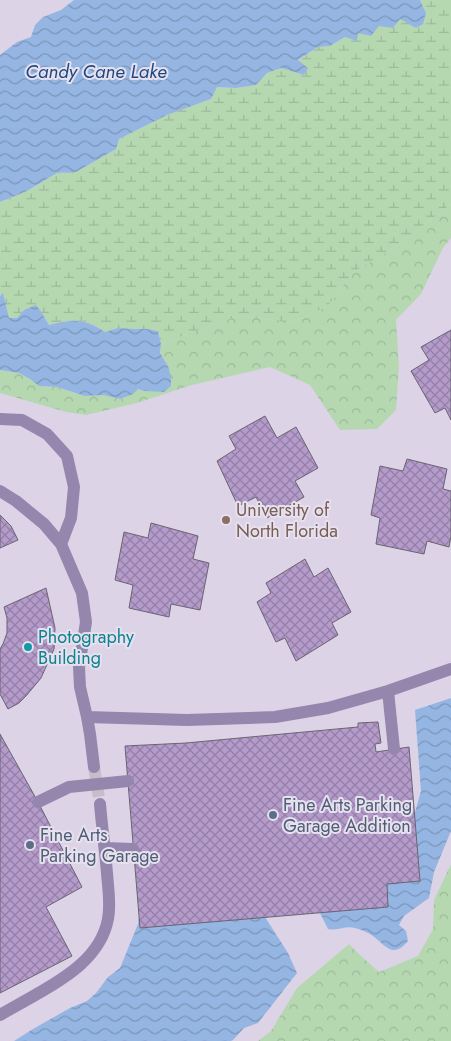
<svg xmlns="http://www.w3.org/2000/svg" width="451" height="1041" font-family="Jost,sans-serif">
<defs>
<pattern id="forest-crowns" width="20" height="18" patternUnits="userSpaceOnUse" patternTransform="scale(1.25)"><rect width="20" height="18" fill="#b5d8b1"/><path d="M2 6a3 3 0 1 1 6 0M12 15a3 3 0 1 1 6 0" fill="none" stroke="#9cba99"/></pattern>
<pattern id="wetland-marsh" width="20" height="14" patternUnits="userSpaceOnUse" patternTransform="scale(1.25)"><rect width="20" height="14" fill="#b5d8b1"/><path d="M1 5h8M5 5V1M11 12h8M15 12V8" fill="none" stroke="#9cba99"/></pattern>
<pattern id="water-waves" width="16" height="10" patternUnits="userSpaceOnUse" patternTransform="scale(1.25)"><rect width="16" height="10" fill="#95b6e3"/><path d="M0 5q4-4 8 0t8 0" fill="none" stroke="#7b95b9"/></pattern>
<pattern id="building-cross-hatch" width="8" height="8" patternUnits="userSpaceOnUse" patternTransform="scale(1.25)"><rect width="8" height="8" fill="#b59bcc"/><path d="M0 0l8 8M0 8l8-8" fill="none" stroke="#947fa7"/></pattern>
</defs>
<rect width="100%" height="100%" fill="#e7e0ee"/>
<path fill="#ddd3e7" d="M0 0H451V1041H0Z"/>
<path fill="url(#forest-crowns)" d="M451 204V238L443 248 421 294 396 320 399 366 396 410 377 429 340 430 310 385 270 367 192 385 137 403 86 415 66 412 0 393V370L19 373 30 379 40 386 57 387 85 396 102 395 120 399 138 389 144 391 168 366 160 353 161 344 240 315 291 323 328 306 352 273 392 249Z
M451 864V1041H258L271 1031 297 988 349 944 360 955 379 972 418 956 433 929 434 900Z"/>
<path fill="url(#wetland-marsh)" d="M420 0H451V204L392 249 352 273 328 306 291 323 240 315 161 344 158 331 147 329H136L118 328 105 332C85 318 73 319 49 325L42 313 24 310 17 318H8L3 293 0 296V202L27 191 57 173 76 172 116 149 119 139 167 115 211 99 217 87 236 88 256 85 267 73 281 68 304 75 298 61 318 47 330 46 345 37 400 19 426 13Z"/>
<path fill="url(#water-waves)" d="M74 0H420L426 13 423 24 416 28 400 19 393 28 379 26 371 36 358 33 357 41 345 37 330 46 318 47 298 60 308 68 304 75 281 68 267 73 256 85 236 88 217 87 211 99 167 115 119 139 116 149 76 172 57 173 27 191 0 202V55L17 42 31 37 35 25 43 17 61 10Z
M3 293 9 318H17L24 310 36 305 42 313 49 325C73 319 84 318 105 332L118 328 136 329H147L158 331 161 344 160 353 168 366 171 377V386L164 392 144 391 138 389 133 394 120 399 103 395 85 396 57 387 39 386 30 379 19 373 0 370V296Z
M451 698V831L434 872 429 898 404 916 399 925 406 931 408 941C393 959 386 946 373 936 367 932 362 930 355 928 346 925 337 931 328 929L319 911 374 820 415 812 421 791 415 710Z
M143 890 265 917 288 953 297 973 258 1023 244 1028 233 1040 231 1041H14L33 1029 70 1008 87 1001 96 993 108 977 120 968 138 924Z"/>
<path fill="url(#building-cross-hatch)" stroke="#6a6470" d="M451 330V420L445 408 435 413 411 371 429 360 421 347Z
M265 416 277 438 296 427 318 468 295 481 304 497 267 518 256 497 238 506 217 461 236 449 229 436Z
M407 459 447 469 443 489 451 491V536L449 547 427 541 424 554 376 544 380 518 371 515 380 466 403 471Z
M0 515 11 526 18 540 0 548Z
M151 523 198 536 193 559 209 563 200 610 171 604 169 617 129 608 133 585 115 580 124 532 148 538Z
M305 559 314 577 328 568 351 612 332 623 338 635 296 661 285 638 276 642 257 602 271 593 266 583Z
M46 588 55 628 54 649 41 678 26 696 19 703 8 709 0 694V649L3 644 7 633V618L4 607Z
M378 722 381 743 375 744 376 752 409 747 420 881 387 884 388 907 140 928 125 746 186 743 358 727V723Z
M0 734 38 802 82 887 46 907 72 956 0 993Z"/>
<g fill="none" stroke-linecap="round" stroke-linejoin="round">
<path stroke="#c4beca" stroke-width="12" stroke-dasharray="12 6" stroke-linecap="butt" d="M94 767 100 804"/>
<path stroke="#9586ae" stroke-width="12" d="M0 419 22 420 47 434 67 456 74 487 71 518 61 544
M0 491 16 501 44 524 61 544 82 593 86 622 79 667 80 687 87 717
M388 691 394 749
M94 767 90 734 87 717 187 720 275 717 328 708 388 691 451 669
M38 802 69 787 128 781
M105 848 133 849
M0 1015C12 1008 25 1001 37 994 67 977 101 956 108 919 111 904 108 888 107 873 105 850 102 827 100 804"/>
</g>
<circle fill="#8d6e63" stroke="#e7e0ee" stroke-width="2" cx="226" cy="520" r="5"/>
<circle fill="#0f9aa8" stroke="#e7e0ee" stroke-width="2" cx="28" cy="647" r="5"/>
<g fill="#5c6f8a" stroke="#e7e0ee" stroke-width="2">
<circle cx="273" cy="815" r="5"/>
<circle cx="30" cy="845" r="5"/>
</g>
<g text-anchor="middle" dominant-baseline="central" stroke-width="4" stroke-linejoin="round" paint-order="stroke">
<g font-size="18" fill="#785e54" stroke="#e7e0ee" text-anchor="start">
<text x="236" y="510">University of<tspan x="236" dy="21">North Florida</tspan></text>
</g>
<g font-size="18" fill="#0d838f" stroke="#e7e0ee" text-anchor="start">
<text x="38" y="637">Photography<tspan x="38" dy="21">Building</tspan></text>
</g>
<g font-size="18" fill="#4e5e75" stroke="#e7e0ee" text-anchor="start">
<text x="283" y="805">Fine Arts Parking<tspan x="283" dy="21">Garage Addition</tspan></text>
<text x="40" y="835">Fine Arts<tspan x="40" dy="21">Parking Garage</tspan></text>
</g>
<g font-size="19" font-style="italic" fill="#1d4980" stroke="#e7e0ee">
<text x="96" y="71">Candy Cane Lake</text>
</g>
</g>
</svg>
